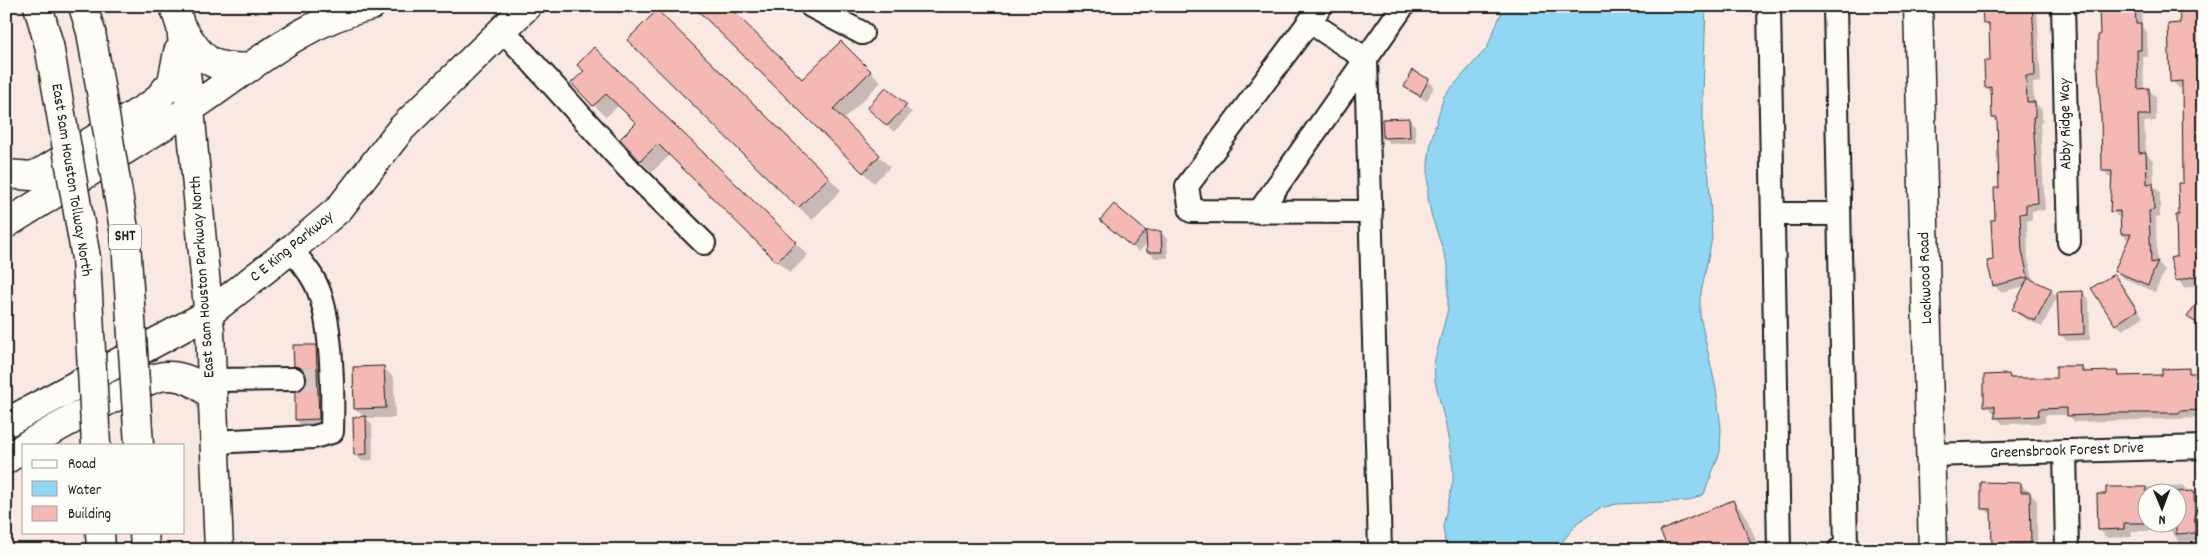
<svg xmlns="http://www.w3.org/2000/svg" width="2209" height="556" font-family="Dekko,sans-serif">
<rect width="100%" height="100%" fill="#fae8e3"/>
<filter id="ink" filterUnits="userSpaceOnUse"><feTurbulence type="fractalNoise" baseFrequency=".02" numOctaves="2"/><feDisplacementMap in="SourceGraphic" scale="10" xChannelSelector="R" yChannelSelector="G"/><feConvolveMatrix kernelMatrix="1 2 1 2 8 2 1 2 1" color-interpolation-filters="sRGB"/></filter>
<g filter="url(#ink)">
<path fill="#91d7f3" stroke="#628c9d" d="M1504 6H1706L1703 92V139L1709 177 1712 238 1700 298V316L1716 389 1721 428 1720 452 1704 494 1689 501 1617 504 1600 508 1577 523 1556 550H1450L1445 542 1443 526 1453 482V468L1446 426 1435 381 1434 363 1448 309V265L1431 214 1428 197V164L1431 141 1444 96 1487 48Z"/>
<path fill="#0003" fill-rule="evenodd" d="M695 6 802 81 841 42 881 82 843 120 890 167 874 183Z
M1984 6H2037L2041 82 2033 83 2034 102 2042 110V123H2040L2045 210 2032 211V220H2027L2028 259 2034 282 2051 290 2057 297 2042 327 2020 316 2014 310 2025 286 2001 292 1994 285 1996 221 2000 189 1998 123 1993 118 1992 93 1986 87 1992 62 1991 29 1984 23Z
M2100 6H2141L2142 27 2147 32 2148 57H2143L2144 90H2149L2156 97V121L2144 122 2146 153 2153 161 2154 186 2160 192V217H2156L2157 262 2165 270 2155 292 2123 278 2116 271 2129 241 2122 234 2121 218H2119L2112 211 2113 177 2110 178 2103 170Z
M2203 6V283L2185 288 2178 280 2181 216 2184 184 2183 88H2179L2172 81 2181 24Z
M629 40 828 177 841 190 812 220Z
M594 49 808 255 790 273 670 155 652 172 640 160 638 123 619 105 606 117 573 83 585 72Z
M1428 80 1434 86 1427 101 1412 93 1405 87Z
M886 88 912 113 894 132 875 114Z
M1409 119 1415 126 1416 143 1391 144 1384 137Z
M1109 226 1145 232 1148 235 1161 232 1167 239 1168 258H1155L1149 252 1148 242 1139 252Z
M2113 275 2120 282 2143 317 2123 330 2116 324Z
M2082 292 2089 299 2090 340 2067 341 2060 334Z
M2203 296V329L2189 317Z
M316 346 326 356 328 429H306L296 420 308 378 295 365Z
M2081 367 2088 373 2117 372 2122 377 2164 376 2188 370 2193 374H2203V418L2075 422 2068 415H2045V423L2003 424 1996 417V412H1993L1986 405 2009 375 2013 379H2058Z
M384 368 394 378 395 418H366L372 424 373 460 362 461 355 454 365 418 355 408Z
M2021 484 2037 501V550H1994L1993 516 1983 508Z
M2183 485 2190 492H2203V541L2179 542 2171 531H2132V537L2107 538 2099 529 2107 488 2169 487V486ZM2146 494H2176V524H2146Z
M1733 501 1745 514 1760 550H1670Z"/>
<path fill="#f4b8b5" stroke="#1c1c1c" d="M693 6H728L802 79 841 41 871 71 833 109 880 155 863 173Z
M1982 6H2032L2034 37 2035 76H2026L2027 102H2035V117H2033L2038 203 2026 204V213L2020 214 2022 251 2028 277 1993 286 1987 261 1993 260 1991 220H1995L1994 188H1999L1997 118H1992L1991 87 1985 88 1984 61H1990L1989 23H1983Z
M2099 6H2135L2136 24H2141V50H2137L2138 89 2149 88 2150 115H2138L2139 153 2146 152 2147 184 2153 183 2154 210 2149 211 2151 263 2158 261 2148 285 2114 271 2131 234H2121L2120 211 2110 212 2112 171H2102L2101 116 2098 68V35H2100Z
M2179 6H2203V274L2176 281 2170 258 2177 256 2176 215H2179L2178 183H2183L2182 81 2170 82 2168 24 2180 23Z
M657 10 829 177 798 208 627 40Z
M594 47 796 242 777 262 658 144 640 161 620 139 636 123 606 94 593 106 571 83 584 71 577 65Z
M1412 70 1429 79 1420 96 1404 87Z
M886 87 907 105 887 126 867 108Z
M1409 118 1410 137 1383 138 1382 119Z
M1114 204 1146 231 1132 247 1100 220Z
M1146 231H1161L1162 252H1147Z
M2114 274 2137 310 2115 325 2091 288Z
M2028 278 2052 289 2035 321 2012 310Z
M2083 291 2084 334 2059 335 2057 292Z
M2203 294V327L2187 317Z
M293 345H316L319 419 295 420V392L305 386 307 378 301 368 294 366Z
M384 366 386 408 354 409 353 367Z
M2056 366H2082V372L2117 371 2118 376 2162 375V369L2189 368V373H2203V410L2180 411V413H2109V414L2067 416V408L2039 409 2038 416 1995 418V406H1984V375L2009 374 2010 378H2056Z
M366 416 367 454 354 455 353 417Z
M1981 482 2021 483V492H2030L2031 544 1992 545 1991 509H1981Z
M2106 487H2146V523H2124V529L2098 530 2097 494H2106Z
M2194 491 2195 533 2176 534V492Z
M1733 500 1752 546 1743 550H1669L1660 531Z"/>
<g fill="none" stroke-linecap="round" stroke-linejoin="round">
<path stroke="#d9c9c5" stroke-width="22" stroke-dasharray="22 11" stroke-linecap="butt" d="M294 379H318"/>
<g stroke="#1c1c1c" stroke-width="26">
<path id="minor" d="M811 6 862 33
M1321 6 1187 186 1191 211 1371 212
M1769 6 1779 550
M1835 6 1846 547 1839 550
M2063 6 2069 242
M1310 22 1366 59 1380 550
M503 30 629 169 704 243
M1259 212 1403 6
M1773 214H1839
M211 380 294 379
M214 442 314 437 332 432C333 392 333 309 312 277 306 267 298 258 291 249
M2065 451 2067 550
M1930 455 2203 447"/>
</g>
<g stroke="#1c1c1c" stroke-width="31">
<path id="major" d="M174 6 181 27 190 109 210 331 219 550
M1918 6 1933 550
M182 28C203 60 210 70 251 67
M6 174 32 176 45 170 155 102 172 82 178 52
M6 224C67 185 130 148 190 109 249 70 300 22 371 6
M6 423 208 314 294 247 339 209 401 129 527 6
M27 445C57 427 88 411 119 395 134 388 150 377 166 376 183 375 199 384 211 395
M6 460 24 447"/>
</g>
<g stroke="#1c1c1c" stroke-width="31">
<path id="highway" d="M38 6 49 45
M83 6 91 32
M100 532 101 550
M144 532 145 550"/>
</g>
<use href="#minor" stroke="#fdfcf7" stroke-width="22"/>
<use href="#major" stroke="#fdfcf7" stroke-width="28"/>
<use href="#highway" stroke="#fdfcf7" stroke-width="28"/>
<g stroke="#1c1c1c" stroke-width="31" stroke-linecap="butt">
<path id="highway-bridge" d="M91 32 126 241 139 445
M49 45 86 258 96 445"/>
</g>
<use href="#highway-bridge" stroke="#fdfcf7" stroke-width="28"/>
</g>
</g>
<g text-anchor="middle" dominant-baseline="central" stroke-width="4.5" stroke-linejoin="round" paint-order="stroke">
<rect fill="#fdfcf7" stroke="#605f5e" stroke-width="1" x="109" y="224.5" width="32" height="25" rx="4"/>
<g font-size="15" font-weight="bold" fill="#1c1c1c">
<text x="125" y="237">SHT</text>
</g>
<g font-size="16" fill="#1c1c1c" stroke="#fdfcf7">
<text transform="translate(2066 124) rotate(-91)">Abby Ridge Way</text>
<text transform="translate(71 180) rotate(81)">East Sam Houston Tollway North</text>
<text transform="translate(292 247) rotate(-39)">C E King Parkway</text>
<text transform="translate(203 277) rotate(-94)">East Sam Houston Parkway North</text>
<text transform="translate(1926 278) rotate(-92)">Lockwood Road</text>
<text transform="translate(2067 451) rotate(-2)">Greensbrook Forest Drive</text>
</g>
</g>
<rect width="2209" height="556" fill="none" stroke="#fdfcf7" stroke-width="25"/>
<rect x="12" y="12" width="2184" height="531" fill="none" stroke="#1c1c1c" stroke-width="2" filter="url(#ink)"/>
<rect x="22" y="444" width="162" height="90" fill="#fdfcf7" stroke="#a3a29f"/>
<rect x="32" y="460" width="25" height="8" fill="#fdfcf7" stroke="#a3a29f"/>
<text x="68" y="468" font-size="15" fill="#1c1c1c">Road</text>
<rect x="32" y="481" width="25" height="15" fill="#91d7f3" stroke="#a3a29f"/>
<text x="68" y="494" font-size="15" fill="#1c1c1c">Water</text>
<rect x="32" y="506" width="25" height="15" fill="#f4b8b5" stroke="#a3a29f"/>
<text x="68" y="518" font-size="15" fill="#1c1c1c">Building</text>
<g transform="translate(2162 508) rotate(179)"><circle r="24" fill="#fdfcf7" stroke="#a3a29f"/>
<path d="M0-4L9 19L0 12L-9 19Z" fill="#1c1c1c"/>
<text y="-8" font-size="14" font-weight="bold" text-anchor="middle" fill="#1c1c1c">N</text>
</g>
</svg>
